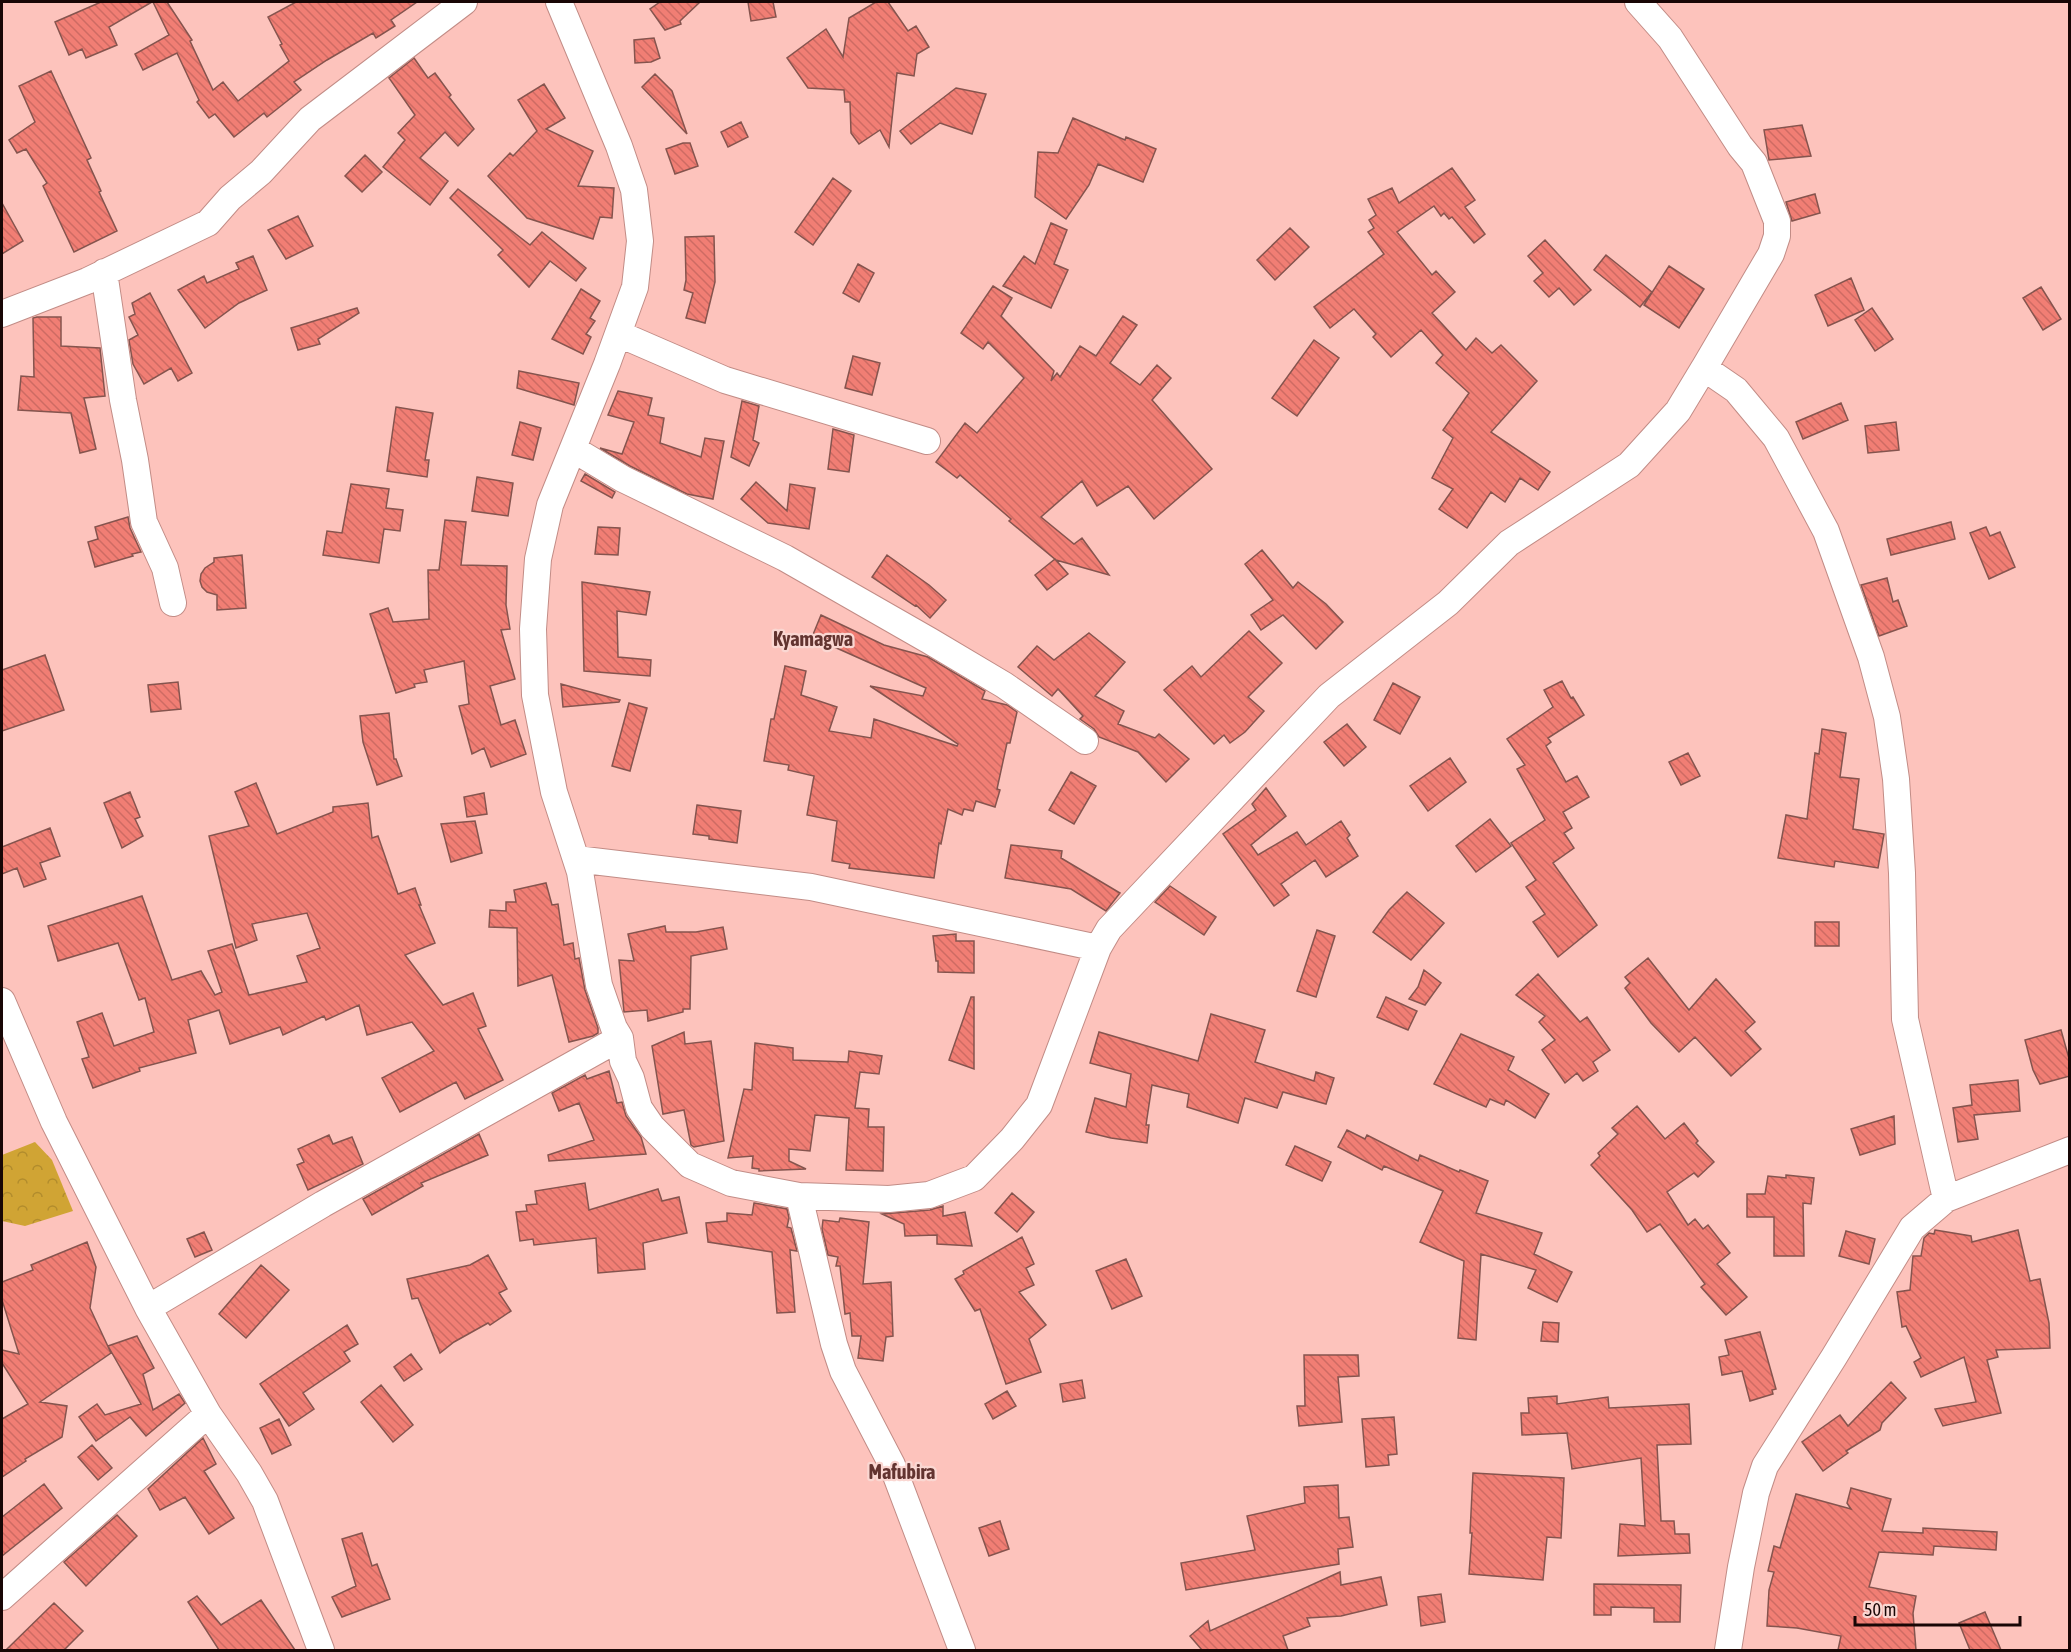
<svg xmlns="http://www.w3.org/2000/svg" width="2071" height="1652" font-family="'Asap Condensed',sans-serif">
<defs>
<pattern id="forest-crowns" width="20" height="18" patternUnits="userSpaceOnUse" patternTransform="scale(1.5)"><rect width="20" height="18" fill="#d0a434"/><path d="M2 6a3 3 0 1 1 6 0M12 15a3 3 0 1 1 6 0" fill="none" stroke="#b28c2c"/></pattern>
<pattern id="building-back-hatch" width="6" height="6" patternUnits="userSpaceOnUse" patternTransform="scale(1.5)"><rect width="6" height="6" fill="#f17e74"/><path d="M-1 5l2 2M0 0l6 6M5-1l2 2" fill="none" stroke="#ce6b63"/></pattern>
</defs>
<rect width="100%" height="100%" fill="#fdc3bc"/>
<path fill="url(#forest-crowns)" d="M35 1142 52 1160 73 1211 25 1226 2 1221V1155Z"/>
<path fill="url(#building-back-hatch)" stroke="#85544e" stroke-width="1.5" d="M101 2H152L109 27 117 45 86 58 82 49 69 55 55 22Z
M153 2H167L192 40 190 41 213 90 223 82 238 101 289 61 280 45 282 44 268 17 296 2H417L391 20 395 26 376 38 373 33 327 60 294 82 301 90 267 117 264 113 234 137 215 114 209 118 197 102 199 100 177 53 143 70 135 54 169 35Z
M660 2H700L680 21 681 24 665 30 650 9Z
M748 2H773L776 17 751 21Z
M876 2H888L908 31 916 26 929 47 917 54 914 76 897 73 889 147 880 130 859 144 851 133 850 102H845L844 90 808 88 787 58 826 29 843 57 849 18Z
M654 38 660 58 651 62 635 63 634 40Z
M414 58 428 78 435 73 451 95 449 97 474 129 458 146 445 132 420 158 448 181 430 205 383 167 405 140 398 133 415 115 389 78Z
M51 71 91 158 87 160 101 191 99 192 117 231 74 252 43 186 47 183 26 149 17 153 9 140 35 122 19 86Z
M655 74 672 91 687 134 642 87Z
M544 84 565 118 546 129 593 151 578 186 614 188 612 218 600 217 593 239 527 218 488 176 510 153 513 156 537 131 518 100Z
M956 88 986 94 972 134 940 123 911 144 900 131Z
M1073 118 1125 140 1126 137 1156 149 1143 182 1098 164 1089 185 1066 219 1035 197 1038 152 1058 153Z
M741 122 748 137 728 147 721 132Z
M1802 125 1811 156 1769 160 1764 130Z
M683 143H690L698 166 675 174 666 149Z
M365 155 382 172 362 192 345 176Z
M1452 168 1475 200 1465 207 1485 234 1474 243 1452 217 1449 219 1444 213 1441 216 1434 206 1397 232 1432 275 1436 271 1455 292 1432 313 1466 350 1476 338 1492 353 1501 345 1537 381 1491 432 1550 472 1538 490 1520 478 1505 502 1491 492 1467 528 1439 509 1453 489 1432 478 1453 438 1443 430 1469 393 1436 363 1443 355 1421 330 1391 357 1373 337 1376 334 1354 309 1330 328 1314 307 1384 254 1368 232 1374 228 1369 220 1376 215 1368 199 1392 188 1399 203Z
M833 178 851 191 813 245 795 232Z
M458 189 530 245 542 232 586 268 576 281 550 261 529 287 498 255 503 250 450 198Z
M1815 194 1820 213 1792 221 1786 202Z
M2 203 23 241 2 254Z
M298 216 313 246 286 259 268 230Z
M1051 223 1067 230 1054 264 1068 270 1051 308 1003 286 1024 256 1035 264Z
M1290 228 1309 247 1275 280 1257 260Z
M714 236 715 282 705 323 686 318 693 293 684 290 686 280 685 237Z
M1545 240 1591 290 1574 305 1559 288 1549 297 1534 281 1543 273 1528 256Z
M1606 255 1652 292 1640 307 1594 270Z
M253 256 267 290 239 303 205 328 178 290 204 276 207 283 239 269 236 263Z
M858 264 874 273 859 302 843 293Z
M1669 266 1704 289 1679 328 1644 305Z
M1851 278 1864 310 1828 326 1815 295Z
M993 286 1012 298 1001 316 1054 371 1051 381 1057 373 1060 377 1080 346 1096 356 1123 316 1137 325 1110 363 1140 385 1157 365 1171 378 1152 400 1212 469 1154 519 1128 486 1097 506 1082 481 1041 517 1074 544 1082 538 1109 575 1056 560 1009 521 1011 519 960 475 957 478 936 462 965 423 977 433 1024 378 988 342 983 349 961 333Z
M2041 287 2061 319 2043 330 2023 298Z
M581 289 600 301 590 318 595 321 586 334 591 337 583 354 552 339Z
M150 293 192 373 178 381 171 368 144 384 133 364 129 340 138 335 129 317 135 314 132 303Z
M357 308 359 313 318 339 320 344 298 350 291 328Z
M1872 308 1893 339 1875 351 1855 320Z
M37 317H61V346L100 348 105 396 84 398 96 449 80 453 71 413 18 410 21 376 34 377 33 318Z
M1314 340 1339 358 1297 416 1272 398Z
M853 356 880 363 872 395 845 388Z
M519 371 579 383 574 405 517 388Z
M618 391 652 398 648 415 664 418 660 443 701 457 705 438 724 441 713 499 687 494 630 466 600 448 622 454 634 422 608 415Z
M742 401 759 406 753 440 759 443 749 466 731 457Z
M1841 403 1848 420 1803 439 1796 422Z
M396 407 433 413 425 460H429L427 477 387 471Z
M520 422 541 428 533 460 512 455Z
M1896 422 1899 450 1868 453 1865 426Z
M833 429 854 435 849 472 828 469Z
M585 474 615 492 612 498 581 481Z
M477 477 513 483 508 516 472 511Z
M756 482 787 511 790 484 815 488 809 529 768 523 741 499Z
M351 484 389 489 386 508 403 510 400 531 384 529 379 563 323 555 327 531 342 533Z
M128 517 130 528 141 552 132 554 133 556 95 567 88 542 98 539 95 527Z
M445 520 466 522 461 565 507 566 506 605 510 629 501 630 515 679 490 686 501 725 515 720 526 754 491 767 484 748 472 754 459 706 469 704 464 661 424 670 427 682 414 684 415 687 396 693 370 614 388 608 393 622 429 619 428 570H439Z
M1951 522 1955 539 1891 555 1887 539Z
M598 527 620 528 618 555 595 554Z
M1986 527 1990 536 2000 532 2015 567 1989 579 1970 533Z
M1262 550 1293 588 1298 582 1326 604 1343 622 1316 649 1283 615 1261 630 1251 615 1273 600 1245 564Z
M242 555 246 608 217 610V595L207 592 202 587 200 581 201 574 205 568 214 562V558Z
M887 555 929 585 946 600 930 618 916 605 915 606 872 577Z
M1055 559 1068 574 1047 590 1035 575Z
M1887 578 1893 602 1898 600 1907 626 1879 636 1861 585Z
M582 582 650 592 646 615 617 611 618 657 651 660 650 676 584 671Z
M821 615 884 645 928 657 985 691 982 699 1007 705 1017 712 1010 743H1007L997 789 1000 790 995 807 976 801 973 811 964 809 962 815 948 809 941 844 939 843 934 878 849 868 850 864 832 861 837 821 807 815 814 776 788 770 789 765 764 761 771 719H774L785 666 806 671 801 695 837 707 829 731 871 738 874 719 957 746 958 744 870 686 923 696 926 688 812 637Z
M1249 631 1282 663 1248 697 1264 711 1245 732 1230 743 1224 735 1214 744 1164 690 1192 666 1201 677Z
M1089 633 1125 662 1095 696 1124 711 1118 724 1155 738 1159 734 1189 759 1166 782 1138 752 1099 737 1094 729 1080 719 1083 716 1058 689 1052 696 1018 667 1037 646 1054 660Z
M45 655 64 710 2 731V670Z
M1562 681 1571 698 1573 697 1584 715 1548 738 1551 742 1546 746 1566 782 1577 776 1589 797 1563 812 1572 828 1564 833 1574 848 1553 863 1597 925 1558 957 1533 922 1545 914 1526 887 1536 880 1511 843 1545 820 1517 769 1525 765 1507 739 1553 707 1544 690Z
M178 682 181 709 151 712 148 685Z
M1393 683 1420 697 1400 734 1374 720Z
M561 684 620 700 619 702 563 707Z
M629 703 647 708 630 771 612 766Z
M389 713 394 759H396L402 776 377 785 363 742 360 716Z
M1347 724 1366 747 1344 766 1324 742Z
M1822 729 1846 733 1840 777 1859 779 1853 829 1884 834 1878 868 1835 861 1834 867 1778 858 1786 815 1807 819 1815 753 1819 754Z
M1688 753 1700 776 1681 785 1669 762Z
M1450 758 1466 782 1428 811 1410 786Z
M1071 772 1096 786 1074 824 1049 810Z
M256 783 277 834 333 812V807L368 803 372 838 378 836 398 894 415 888 421 905H419L435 943 405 955 443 1005 473 993 486 1026 478 1029 503 1080 465 1099 456 1082 400 1112 382 1078 434 1051 412 1022 367 1035 359 1005 326 1020 324 1016 283 1035 280 1027 230 1044 219 1010 188 1020 196 1053 139 1068 140 1071 93 1088 82 1059 89 1057 77 1022 102 1013 114 1046 154 1032 145 998 139 1000 118 943 58 961 48 926 142 896 172 980 201 971 215 995 222 992 208 951 232 944 249 995 307 982 297 956 320 948 307 913 252 924 257 940 236 948 209 836 249 826 235 792Z
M1266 788 1286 816 1251 845 1258 855 1297 832 1306 845 1341 821 1350 835 1347 838 1358 856 1326 877 1315 860 1281 884 1289 895 1274 906 1223 834 1256 810 1252 804Z
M130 792 140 817 135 819 143 836 122 848 104 803Z
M484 793 487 814 467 817 464 797Z
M697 805 741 811 737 843 709 839V836L693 834Z
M1490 819 1511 846 1476 872 1456 846Z
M475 821 482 853 451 862 441 824Z
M50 828 60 856 40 863 46 879 24 887 17 868 2 874V847Z
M1011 845 1062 851 1061 858 1120 893 1106 911 1071 889 1005 878Z
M546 883 552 905 558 904 564 945 573 943 575 959 579 958 585 990 598 1028V1033L593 1036 569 1042 552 975 518 986 517 928 489 927 490 910 506 911V902H516L514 890Z
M1170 886 1216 917 1204 935 1155 902Z
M1407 892 1444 923 1411 960 1373 932 1389 910Z
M1815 922H1839V946H1815Z
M665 926 666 932H696L723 927 727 949 691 956 690 1009H683V1012L648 1021 647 1010 624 1012 619 960 634 961 628 934Z
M1317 930 1335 936 1316 997 1297 991Z
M956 934V941H974V973L938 972V961H936L933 936Z
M1648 958 1689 1010 1716 979 1755 1022 1745 1031 1761 1049 1731 1076 1695 1037 1679 1052 1651 1023 1625 988 1630 983 1625 977Z
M1424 970 1441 983 1425 1005 1409 999 1418 987Z
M1538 974 1580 1022 1587 1017 1610 1050 1593 1062 1598 1071 1583 1081 1577 1073 1565 1083 1542 1050 1555 1040 1539 1022 1545 1016 1516 995Z
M971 997H974V1069L949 1060Z
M1386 997 1417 1011 1408 1030 1377 1017Z
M1211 1014 1265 1030 1255 1062 1314 1081 1316 1072 1334 1078 1326 1104 1283 1092 1277 1108 1245 1098 1238 1123 1187 1107 1189 1094 1152 1085 1146 1125H1149L1147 1143 1111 1138 1086 1132 1095 1098 1126 1107 1131 1074 1090 1063 1099 1032 1198 1061Z
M2061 1030 2070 1062V1076L2040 1084 2033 1070 2025 1040Z
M684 1032 685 1044 711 1041 724 1141 694 1147 691 1145 684 1110 663 1114 652 1046Z
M1461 1034 1514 1057 1508 1070 1549 1094 1535 1118 1506 1100 1504 1105 1490 1099 1486 1107 1434 1084Z
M755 1043 793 1048V1060L848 1062 849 1051 882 1056 879 1074 860 1072 855 1108 869 1109 868 1127H884L883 1171 846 1170 849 1118 815 1115 810 1151 789 1149V1161L806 1169 759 1171V1169L752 1168 753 1156 728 1158 744 1089 752 1090Z
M609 1071 617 1103 622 1102 626 1116 641 1137 646 1154 549 1161 548 1155 594 1140 579 1103 559 1111 552 1093 585 1075 587 1079Z
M2018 1080 2020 1111 1974 1115 1978 1139 1958 1142 1953 1108 1972 1105 1970 1085Z
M1637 1106 1665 1139 1684 1123 1698 1141 1696 1143 1714 1162 1698 1177 1694 1173 1667 1192 1688 1225 1695 1219 1703 1229 1708 1225 1730 1253 1717 1264 1747 1297 1726 1315 1701 1287 1705 1284 1660 1224 1647 1232 1632 1210 1591 1165 1600 1156 1598 1153 1618 1134 1612 1128Z
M1894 1116 1895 1144 1860 1155 1851 1129Z
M1347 1130 1365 1139 1367 1135 1418 1161 1420 1155 1459 1172 1460 1170 1488 1181 1476 1213 1542 1233 1534 1254 1572 1272 1557 1302 1528 1288 1536 1270 1481 1254 1476 1340 1458 1338 1464 1261 1420 1242 1443 1191 1384 1166 1382 1170 1338 1147Z
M479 1134 488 1155 421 1183 423 1186 372 1215 363 1199Z
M329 1135 333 1144 352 1137 363 1164 308 1190 297 1165 304 1162 298 1149Z
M1295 1146 1331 1162 1322 1181 1286 1165Z
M1786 1175 1814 1178 1811 1204 1803 1203 1804 1256H1774V1217H1747V1194H1765L1768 1176 1786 1178Z
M585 1183 589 1210 658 1189 662 1201 679 1197 687 1233 643 1243 645 1269 598 1273 596 1238 534 1245 533 1239 520 1241 516 1212 527 1211 526 1205 537 1204 535 1191Z
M1012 1193 1034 1212 1017 1232 995 1213Z
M754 1203 787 1209 789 1218 787 1227 791 1228 797 1251 790 1250 795 1312 777 1313 772 1252 708 1242 706 1223 727 1221V1213L752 1215Z
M943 1206V1216L965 1212 972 1246 937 1244V1235L905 1236 904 1224 882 1214 930 1210Z
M840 1218 869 1222 863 1284 891 1282 893 1336 886 1337 883 1361 858 1358 861 1336H852L850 1313 845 1314 840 1266H836L838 1257 828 1255 822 1229 823 1220 839 1222Z
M1935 1230 1971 1236 1972 1242 2018 1230 2030 1281 2040 1279 2049 1323 2050 1348 1996 1350 1998 1357 1987 1360 2001 1413 1943 1426 1935 1409 1976 1402 1964 1357 1921 1377 1914 1362 1921 1358 1906 1326 1902 1327 1897 1292 1910 1290 1913 1256H1921L1924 1238 1929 1233 1934 1234Z
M1846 1231 1875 1239 1869 1264 1839 1256Z
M204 1232 212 1250 195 1257 187 1239Z
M1022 1237 1034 1264 1026 1268 1034 1285 1019 1292 1046 1325 1029 1339 1041 1372 1006 1384 980 1309 975 1311 955 1279 964 1274 963 1271Z
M87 1242 96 1267 90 1308 111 1353 40 1402 67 1406 62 1437 25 1459 26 1461 2 1477V1419L28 1404 2 1363V1350L19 1354 2 1300V1282L33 1270 31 1265Z
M488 1255 507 1289 499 1293 511 1311 490 1325 488 1323 454 1342 440 1353 418 1298 412 1299 407 1279 470 1265Z
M1126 1259 1142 1296 1112 1309 1096 1271Z
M261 1265 289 1290 246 1338 219 1314Z
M1543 1322 1559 1323 1558 1342 1541 1341Z
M347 1325 358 1344 344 1352 350 1361 303 1393 314 1409 289 1426 260 1384Z
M1760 1332 1776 1389 1772 1390 1773 1394 1750 1401 1742 1371 1722 1375 1719 1357 1729 1355 1725 1340Z
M137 1336 154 1368 143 1374 153 1410 179 1394 185 1403 146 1436 130 1417 96 1441 79 1417 97 1404 105 1415 141 1404 108 1346Z
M411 1354 422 1369 404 1381 394 1367Z
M1304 1355H1358L1359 1376 1338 1377 1342 1422 1299 1426 1297 1406H1305Z
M1082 1380 1085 1398 1063 1402 1060 1384Z
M1891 1382 1906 1398 1882 1423 1880 1430 1846 1451 1848 1453 1823 1471 1802 1442 1840 1415 1848 1426Z
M381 1385 413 1425 393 1442 361 1402Z
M1007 1391 1016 1406 993 1419 985 1404Z
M1557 1396V1404L1608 1397 1609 1408 1689 1404 1691 1444 1657 1445 1661 1521H1674L1675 1534H1689L1690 1553 1618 1556 1620 1524 1645 1526 1641 1458 1572 1469 1567 1433 1522 1435 1521 1413H1529L1528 1398Z
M1394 1417 1397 1454 1388 1455 1389 1465 1366 1467 1362 1419Z
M279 1419 291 1445 272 1454 260 1428Z
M203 1438 216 1464 204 1471 234 1518 209 1534 185 1497 160 1510 148 1489Z
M92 1445 112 1468 98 1480 78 1457Z
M1473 1473 1564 1478 1561 1538 1547 1537 1543 1580 1469 1574 1472 1533H1470Z
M44 1484 62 1508 2 1556V1517Z
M1338 1485 1339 1518 1349 1517 1353 1547 1338 1549 1339 1564 1186 1590 1181 1563 1255 1550 1247 1516 1305 1503 1304 1487Z
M1851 1488 1891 1499 1882 1531 1923 1533V1528L1997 1532 1996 1550 1934 1546 1933 1555 1879 1552 1869 1587 1916 1596 1913 1613 1916 1650H1838L1841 1636 1797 1628 1767 1626 1769 1590 1774 1572 1768 1571 1774 1546 1780 1548 1796 1494 1851 1509 1847 1503Z
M117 1515 137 1536 86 1586 64 1562Z
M1000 1521 1009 1549 989 1556 979 1528Z
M362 1533 372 1566 377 1564 390 1599 342 1617 332 1597 356 1586 342 1539Z
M1340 1572 1341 1585 1381 1577 1387 1605 1341 1616 1307 1618 1310 1626 1283 1636 1288 1650H1202L1190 1636 1208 1621 1210 1631Z
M1594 1584 1681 1585 1680 1622H1654V1608L1611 1607V1615H1594Z
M1441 1594 1445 1622 1421 1626 1418 1597Z
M197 1596 221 1625 261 1600 295 1650H219L188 1602Z
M54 1603 83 1631 64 1650H6Z
M1985 1612 2001 1650H1970L1959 1623Z"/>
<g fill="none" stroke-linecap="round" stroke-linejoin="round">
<g stroke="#c28c86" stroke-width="28">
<path id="street" d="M559 2 619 146 634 190 640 241 635 287 607 364 550 505 538 559 533 629 535 695 554 792 580 872 599 985 614 1028 620 1038 623 1061 631 1078 639 1108 652 1127 690 1165 731 1183 799 1196 889 1199 929 1195 974 1178 1012 1139 1039 1105 1098 948 1109 929 1329 696 1448 603 1509 543 1629 465 1678 411 1704 368 1736 390 1776 438 1826 531 1871 657 1887 717 1896 779 1902 873 1905 1019 1946 1199
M1638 2 1670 38 1740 146 1754 163 1777 221V236L1771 254 1704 368
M104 272 123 400 135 460 144 522 165 568 173 603
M2 314 87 281 208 223 230 198 261 172 310 119 464 2
M619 334 725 380 927 441
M573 449 623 479 785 558 930 641 1004 685 1085 741
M576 859 811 887 1098 948
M2 1001 54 1122 148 1308 208 1414 249 1473 265 1501 321 1650
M799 1196 834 1344 843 1371 892 1465 962 1650
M148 1308 323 1204 620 1038
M2 1597 208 1414
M1728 1650 1741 1567 1756 1493 1765 1466 1834 1357 1912 1228 1946 1199 2070 1150"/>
</g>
<use href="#street" stroke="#fff" stroke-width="26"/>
</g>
<g text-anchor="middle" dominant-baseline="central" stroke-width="4.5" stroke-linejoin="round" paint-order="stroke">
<g font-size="20" font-weight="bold" fill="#633430" stroke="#fad7d2">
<text x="813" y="638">Kyamagwa</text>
<text x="902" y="1471">Mafubira</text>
</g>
</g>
<rect width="2071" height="1652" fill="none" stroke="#180605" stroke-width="6"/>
<path d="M1855 1616v9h165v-9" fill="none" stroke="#180605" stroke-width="3"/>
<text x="1864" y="1616" font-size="18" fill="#180605" stroke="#fad7d2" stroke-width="4.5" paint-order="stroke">50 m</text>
</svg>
